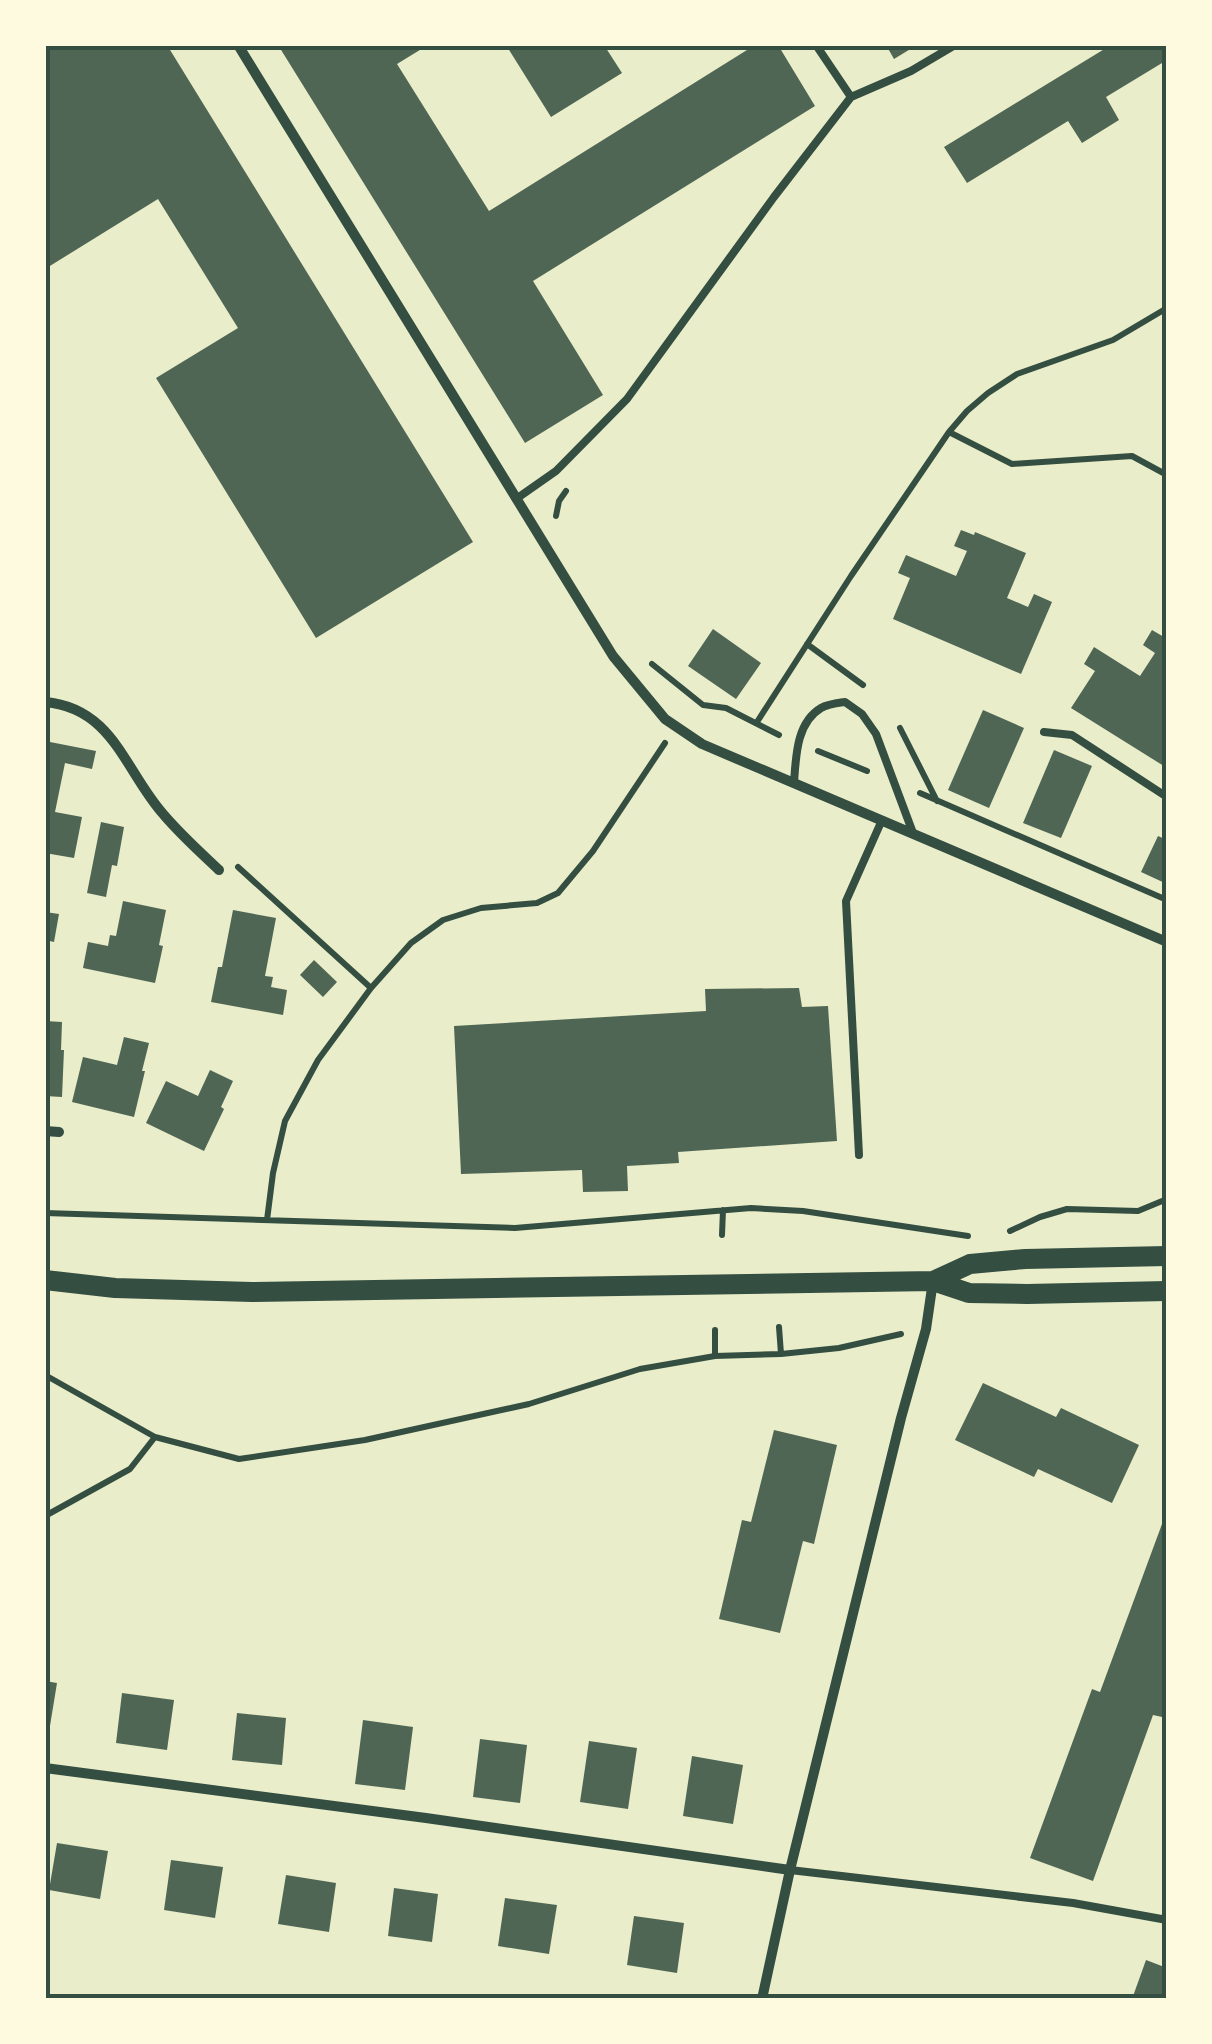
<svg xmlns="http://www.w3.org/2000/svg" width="1212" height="2044" font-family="'Fira Sans',sans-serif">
<rect width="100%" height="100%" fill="#e9edc9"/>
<path fill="#4f6655" d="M45 45H167L473 542 316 638 156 378 238 328 158 199 45 269Z
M278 45H428L397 64 489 211 755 45H778L815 106 533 281 603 395 525 443Z
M506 45H604L622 73 551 117Z
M886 45H917L894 59Z
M1111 45H1167V60L1106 97 1119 120 1082 143 1068 121 967 183 944 147Z
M961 530 974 535 975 532 1026 553 1007 598 1028 607 1034 594 1052 602 1021 674 893 619 910 578 898 573 906 555 956 576 967 551 954 546Z
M713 629 761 663 736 699 688 666Z
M1152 630 1164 637 1167 633V768L1071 708 1095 671 1084 664 1094 647 1140 676 1155 653 1143 645Z
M983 710 1024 728 989 808 948 790Z
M45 741 96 751 92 769 65 763 55 812 82 817 74 858 45 853Z
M1054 750 1092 766 1061 838 1023 823Z
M101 822 124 827 117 866 112 865 106 897 87 893Z
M1158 836 1167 840V884L1141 872Z
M123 901 166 910 159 945 163 946 155 983 83 968 88 942 108 946 110 935 116 936Z
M233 910 276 918 265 976 273 977 271 987 287 990 283 1015 211 1002 218 967H222Z
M45 912 59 914 54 942 45 940Z
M314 960 337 982 323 997 300 975Z
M799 988 802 1007 828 1006 837 1141 678 1152 679 1163 627 1166 628 1191 583 1192 582 1170 461 1174 454 1026 706 1011 705 989Z
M45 1021 62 1022 61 1050H64L62 1097 45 1096Z
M124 1037 149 1043 142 1071H145L134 1117 72 1102 83 1057 117 1065Z
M210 1070 233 1081 221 1107 224 1109 204 1151 146 1123 166 1081 198 1096Z
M983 1383 1056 1417 1061 1408 1139 1445 1112 1503 1038 1469 1034 1477 955 1440Z
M774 1430 837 1445 814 1544 803 1541 780 1633 719 1619 742 1520 751 1522Z
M1162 1524 1167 1525V1702L1162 1717 1153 1715 1093 1881 1030 1858 1092 1689 1100 1692Z
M45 1681 57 1683 49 1732 45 1731Z
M122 1693 174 1700 167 1750 116 1743Z
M237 1713 286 1718 282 1765 232 1760Z
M363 1720 413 1727 405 1790 355 1784Z
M480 1739 527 1745 520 1803 473 1797Z
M589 1741 637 1748 628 1809 580 1802Z
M692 1756 743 1765 733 1824 683 1816Z
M57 1843 108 1851 100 1899 49 1890Z
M171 1860 223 1867 215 1918 164 1910Z
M286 1875 336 1883 329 1932 278 1924Z
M394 1888 438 1894 432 1942 388 1936Z
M505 1898 557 1905 549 1954 498 1946Z
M634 1916 684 1923 677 1973 627 1965Z
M1146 1960 1167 1968V1999H1132Z"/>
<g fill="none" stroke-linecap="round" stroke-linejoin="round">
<path stroke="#344e41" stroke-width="6" d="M949 432 1012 464 1132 456 1167 475
M556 516 559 501 566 491
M807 644 863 685
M652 664 703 705 726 708 779 735
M757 722 851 576 949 432 967 411 988 393 1017 374 1113 340 1167 308
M900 728 937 801
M818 751 867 771
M920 793 1167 900
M238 867 371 988
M45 1213 515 1228 751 1208 803 1211 968 1236
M267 1220 273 1173 285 1121 318 1060 371 988 411 943 443 920 481 908 537 903 558 893 593 851 665 743
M1010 1231 1040 1217 1067 1209 1138 1211 1167 1199
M722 1235 723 1210
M779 1327 781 1354
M715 1356V1330
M45 1375 155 1437 239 1459 365 1440 529 1404 640 1369 715 1356 781 1354 839 1348 901 1334
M45 1516 130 1469 155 1437"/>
<path stroke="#344e41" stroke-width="8" d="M816 45 851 97
M516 499 556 471 627 399 774 197 851 97 911 71 955 45
M1044 732 1072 735 1167 797
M794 783C796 757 796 723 821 708 828 704 838 703 845 702L862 714 876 734 913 833
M859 1155 846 901 882 820
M790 1870 1073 1903 1167 1920"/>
<path stroke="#344e41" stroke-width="10" d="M238 45 613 656 665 719 702 744 1167 942
M45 702C114 708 125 772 164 815 181 835 200 852 219 870
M45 1131 59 1132
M45 1768 426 1818 790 1870
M762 1999 790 1870 901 1418 926 1329 933 1281"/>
<path stroke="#344e41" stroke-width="20" d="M45 1280 115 1288 252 1292 933 1281 969 1293 1027 1294 1167 1291
M933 1281 970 1264 1025 1259 1167 1256"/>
</g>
<rect width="1212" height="2044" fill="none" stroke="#fefae0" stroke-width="95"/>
<rect x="48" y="48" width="1116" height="1948" fill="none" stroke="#344e41" stroke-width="4"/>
</svg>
